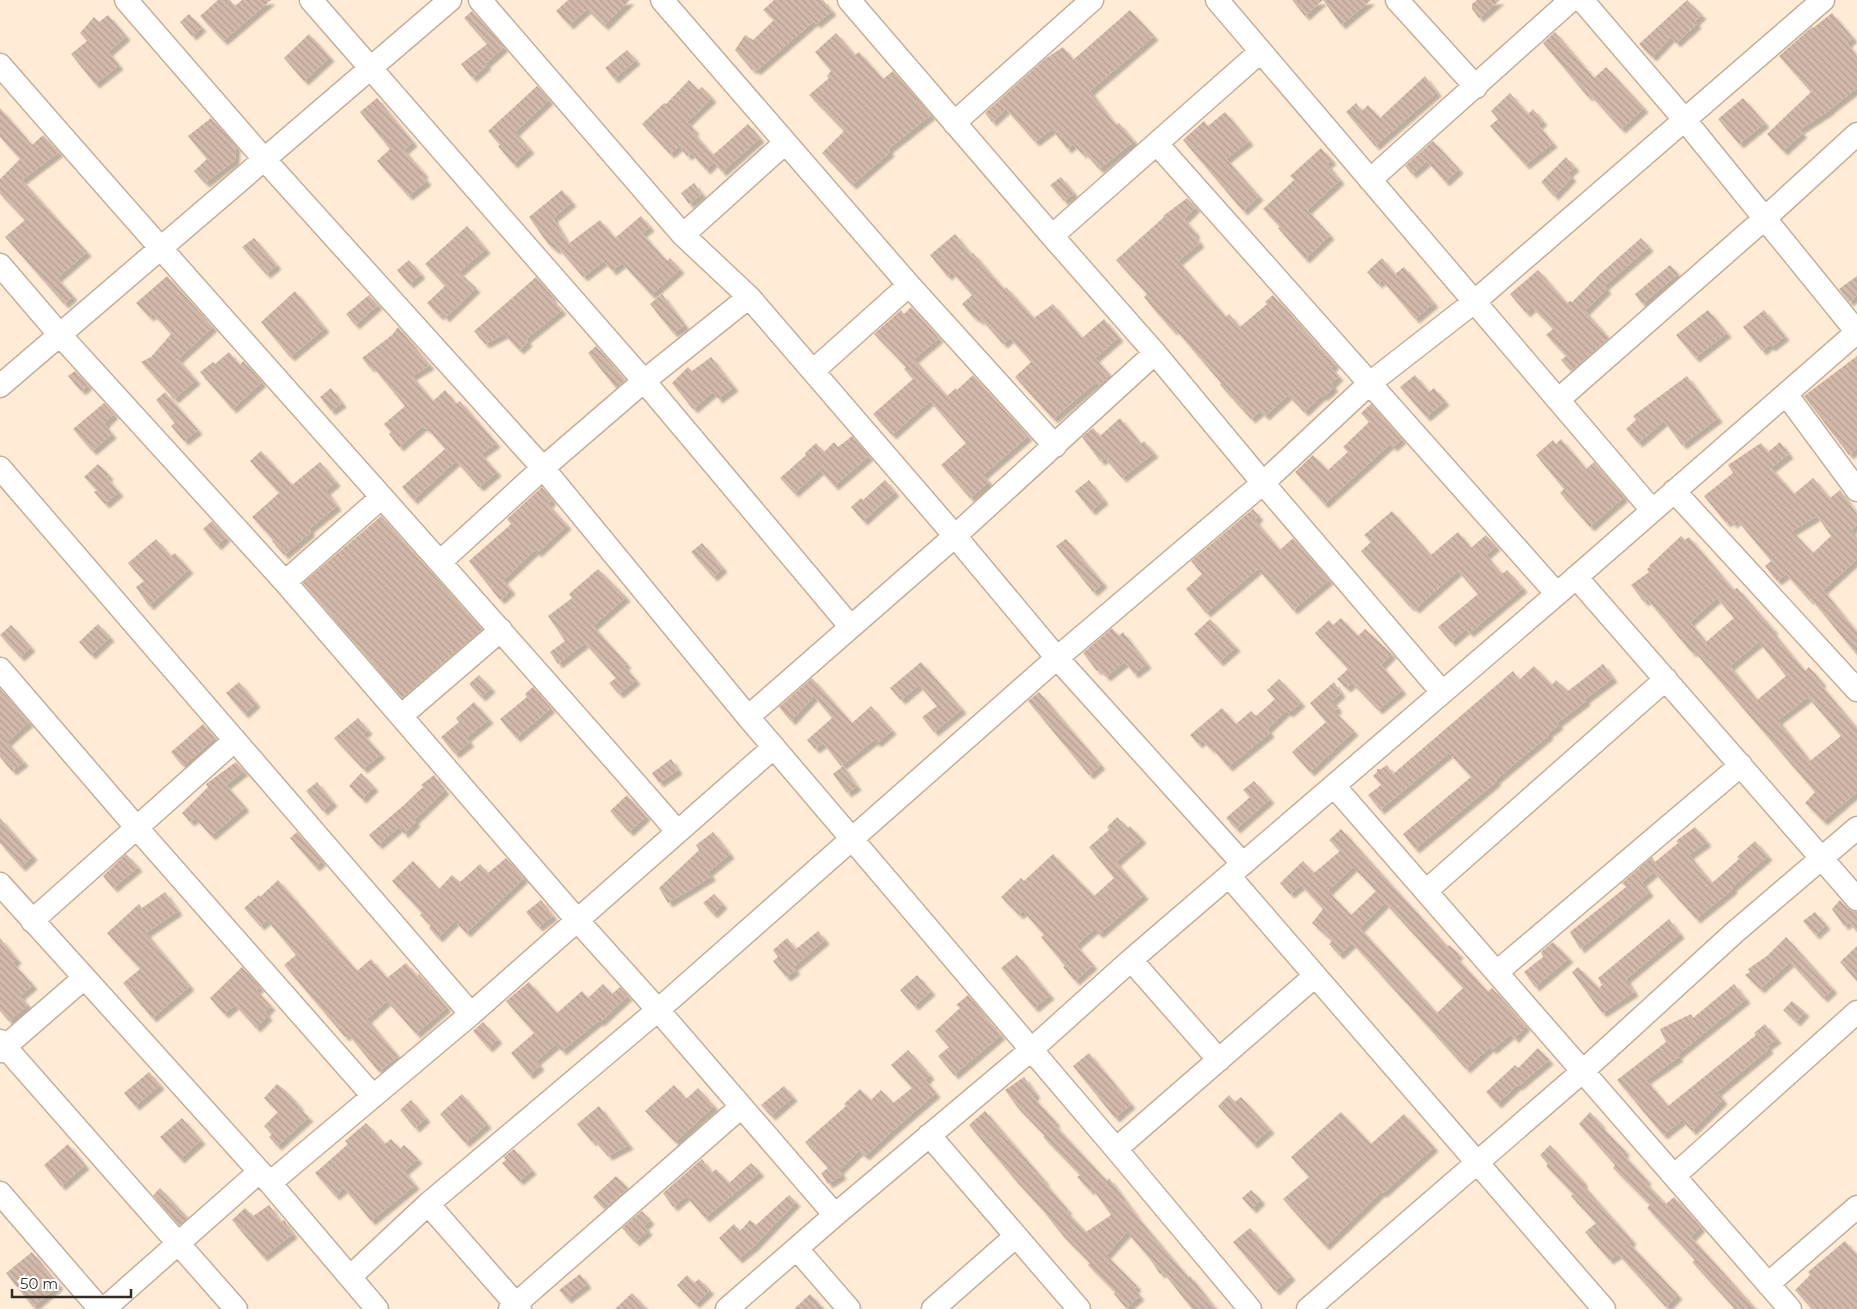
<svg xmlns="http://www.w3.org/2000/svg" width="1857" height="1309" font-family="Montserrat,sans-serif">
<defs>
<pattern id="building-back-hatch" width="6" height="6" patternUnits="userSpaceOnUse" patternTransform="scale(1.25)"><rect width="6" height="6" fill="#d2b9aa"/><path d="M-1 5l2 2M0 0l6 6M5-1l2 2" fill="none" stroke="#b59f92"/></pattern>
<filter id="shadow"><feDropShadow dx="4.5" dy="4.5" stdDeviation="1" flood-color="#0004"/></filter>
</defs>
<rect width="100%" height="100%" fill="#ffebd6"/>
<path fill="url(#building-back-hatch)" fill-rule="evenodd" filter="url(#shadow)" d="M218 0H230L235 6 242 0H271L223 41 200 16Z
M568 0H630L604 26 587 9 569 25 556 11Z
M774 0H823L832 11 816 24 814 21 756 71 754 68 752 70 735 50 745 35 753 40 774 20 763 10Z
M1292 0H1371L1341 25 1323 0 1305 16Z
M1477 0H1500L1479 18 1472 9V4Z
M1687 0 1702 15 1695 21 1697 24 1676 43 1671 37 1652 57 1639 44Z
M1130 10 1154 36 1090 91 1116 125 1119 123 1134 141 1099 169 1084 152 1082 154 1073 144 1067 149 1052 129 1035 142 1006 109 992 122 985 113 1045 59 1063 47 1073 60Z
M472 11 504 47 485 64 487 65 472 78 461 64 487 44 464 18Z
M1832 13 1853 38 1847 43 1857 57V88L1830 109V110L1799 130 1803 133 1783 151 1767 134 1811 92 1779 56 1812 27 1813 28Z
M189 14 202 27 192 36 180 22Z
M108 15 126 36 108 52 119 65 95 84 71 54 87 41 80 33 94 17 99 22Z
M1555 32 1594 78 1606 67 1644 108 1621 129 1590 95 1588 97 1543 43Z
M836 33 855 55 859 52 883 79 893 71 931 115 888 149 890 152 852 185 822 153 844 131 809 95 829 78 827 76 831 71 815 52Z
M309 34 330 57 304 81 284 58Z
M627 50 636 60 614 79 605 68Z
M1425 76 1437 92 1375 146 1346 112 1356 103 1362 111 1368 105 1380 118Z
M689 80 698 90 702 87 712 98 687 122 695 130 693 132 713 155 748 124 760 138 722 172 714 162 706 170 691 153 687 156 679 146 670 154 642 124 664 103 666 104Z
M537 86 549 100 515 132 530 149 513 164 498 146 500 145 488 131Z
M1510 93 1528 114 1533 109 1543 121 1538 125 1553 143 1525 165 1490 126 1498 119 1491 111Z
M377 98 413 142 404 150 424 173 422 175 427 181 408 196 377 161 390 149 360 112Z
M1743 98 1765 123 1739 144 1718 119Z
M0 108 32 145 43 135 59 152 22 180 87 252 57 278 73 296 64 304 5 237 25 220 0 194V179L20 159 0 137Z
M1225 112 1249 141 1226 159 1259 196 1243 211 1183 140 1204 121 1208 126Z
M211 118 236 146 235 160 205 183 194 171 207 159 188 136Z
M1433 141 1459 169 1445 182 1427 161 1412 174 1405 166Z
M1321 148 1332 160 1327 164 1340 180 1307 210 1330 235 1305 259 1278 228 1280 227 1263 209 1294 180 1290 176Z
M1566 157 1575 167 1568 173 1572 177 1554 196 1541 182Z
M1061 177 1074 193 1064 201 1050 185Z
M694 183 702 194 689 204 681 193Z
M562 190 572 202 553 218 568 244 600 220 615 238 641 216 650 227 642 233 667 261 670 258 680 269 651 295 622 263 612 271 604 261 583 277 558 248 556 250 548 244 529 217Z
M1187 198 1196 207 1184 219 1196 233 1194 235 1200 243 1178 261 1226 317 1229 314 1240 327 1267 304 1265 302 1273 295 1335 364 1331 368 1339 376 1331 384 1334 387 1323 397 1322 395 1304 412 1288 395 1265 416 1260 411 1251 419 1220 385 1221 383 1175 329 1173 331 1158 314 1144 297 1147 294 1116 260 1164 217 1163 216Z
M467 226 486 249 459 272 476 288 445 318 441 313 439 316 427 303 445 286 425 264Z
M955 234 971 254 973 253 1004 289 1006 287 1034 318 1053 304 1082 338 1104 319 1119 337 1095 358 1110 375 1099 385 1096 382 1053 419 1015 377 1031 362 1010 338 1003 344 981 319 979 321 976 317 974 318 962 304 972 295 952 272 947 276 930 255Z
M254 238 277 265 266 274 242 247Z
M1641 238 1649 247 1604 286 1607 289 1585 311 1609 338 1571 371 1561 360 1566 356 1546 335 1553 329 1532 307 1526 313 1510 294 1538 270 1567 303 1570 301 1572 302 1600 274Z
M1382 258 1395 274 1404 267 1434 303 1415 319 1382 280 1378 284 1367 272Z
M409 260 421 274 409 284 397 270Z
M1670 265 1678 274 1642 304 1635 294Z
M167 276 213 327 178 359 196 380 174 399 141 362 151 357 171 334 153 314 149 317 136 303Z
M1857 276V295L1849 302 1839 289Z
M536 277 553 297 551 298 562 310 526 339 528 342 519 350 504 334 485 344 474 331Z
M295 291 325 328 290 357 261 322Z
M662 294 685 325 673 333 650 304Z
M369 295 378 305 355 325 346 314Z
M911 307 939 338 914 359 947 396 956 388 957 390 973 375 1028 436 983 475 989 482 970 498 941 465 966 443 930 401 892 435 873 414 913 379 904 369 906 367 874 334 901 310 904 314Z
M1708 310 1727 333 1695 358 1676 335Z
M1764 310 1785 336 1771 347 1769 345 1762 351 1743 327Z
M398 327 430 365 412 376 433 401 445 390 456 404 460 401 496 443 481 454 497 472 479 487 456 461 413 500 402 487 445 449 427 428 425 429 423 426 399 447 389 434 391 432 384 424 405 406 372 366 370 368 362 358 392 335Z
M596 346 625 380 616 388 588 353Z
M229 352 240 365 243 361 262 382 232 409 200 372 213 362 215 364Z
M1857 356V448L1849 455 1804 396Z
M711 357 734 387 718 399 713 392 693 409 672 383 688 367 692 371Z
M75 371 88 385 81 391 68 376Z
M1415 375 1429 392 1434 388 1445 401 1426 417 1400 387Z
M1687 376 1718 418 1682 445 1664 421 1638 443 1626 429 1636 420 1633 416Z
M331 388 342 403 331 411 320 397Z
M165 392 198 430 184 441 171 426 175 423 156 400Z
M104 403 114 414 104 424 112 434 92 451 73 429Z
M1371 404 1402 439 1393 447 1390 444 1324 504 1295 472 1313 455 1328 470 1348 452 1343 447 1369 422 1361 413Z
M1120 418 1141 444 1144 441 1154 453 1122 478 1105 458 1100 461 1082 437 1093 428 1100 436Z
M852 436 869 456 834 486 820 470 794 493 780 478 806 455 805 453 816 443 824 452 834 442 838 447Z
M1561 439 1586 469 1594 462 1624 497 1590 527 1560 493 1564 489 1536 455 1553 440 1556 444Z
M1780 442 1789 454 1771 468 1794 494 1813 478 1830 498 1840 490 1857 514V525L1851 530 1857 538V559L1823 590 1857 632V655L1811 599 1809 600 1786 574 1777 581 1765 566 1771 561 1737 520 1733 524 1730 520 1726 523 1704 496 1733 473 1728 465 1761 443 1768 452ZM1817 516 1831 536 1813 553 1792 531Z
M261 451 292 485 320 462 336 482 326 490 337 506 309 529 311 532 284 555 272 541 273 540 252 517 279 493 250 461Z
M98 464 109 475 107 478 119 492 105 504 94 492 97 490 84 477Z
M885 480 895 492 863 521 851 507 861 498 863 500Z
M1089 480 1104 500 1091 511 1075 491Z
M542 487 552 500 548 504 567 525 537 553 535 550 503 580 511 590 500 600 469 561 511 524 507 519Z
M1253 509 1259 516 1255 520 1280 550 1293 538 1329 580 1293 610 1258 569 1206 613 1186 589 1202 574 1191 561Z
M1392 511 1431 555 1458 532 1471 548 1486 535 1496 546 1486 555 1502 574 1507 570 1523 588 1469 633 1466 629 1451 642 1438 627 1478 594 1458 571 1415 609 1411 605 1410 607 1361 551 1371 542 1364 535Z
M381 516 482 629 402 698 303 583Z
M212 521 226 537 217 546 203 529Z
M1681 536 1685 540 1689 537 1734 590 1737 588 1774 630 1772 631 1805 671 1809 667 1822 682 1820 684 1857 728V792L1823 821 1805 803 1815 792 1694 651 1692 653 1647 599 1644 602 1631 585 1649 572 1647 569 1650 567 1649 566ZM1717 598 1734 618 1706 642 1690 622ZM1759 642 1786 676 1757 700 1730 666ZM1808 697 1841 736 1810 761 1778 720Z
M156 539 171 556 175 553 189 569 149 606 136 587 144 581 128 563Z
M1066 539 1103 583 1093 592 1056 546Z
M702 543 723 568 713 577 691 552Z
M598 569 626 597 593 626 627 664 624 666 636 680 619 694 609 683 616 678 585 643 558 664 550 652 565 641 548 616 572 598 569 594Z
M1341 618 1358 636 1365 629 1392 654 1381 665 1402 690 1378 710 1352 683 1346 688 1337 679 1348 669 1315 633 1329 620 1333 625Z
M1210 619 1236 647 1219 662 1194 634Z
M98 624 110 637 91 655 79 642Z
M11 625 31 647 20 657 0 635Z
M1112 628 1119 636 1123 632 1147 664 1134 674 1125 662 1106 677 1099 669 1097 671 1083 653Z
M921 662 962 709 934 732 922 717 937 706 919 685 901 700 890 688Z
M1603 664 1613 678 1585 699 1586 701 1557 723 1559 725 1548 733 1549 735 1495 780 1497 781 1415 849 1403 834 1471 777 1449 753 1380 810 1368 795 1381 785 1373 776 1377 772V769H1381L1387 765 1393 774 1513 671 1519 680 1534 666 1552 685 1556 680 1568 691Z
M479 675 491 688 481 697 469 684Z
M812 678 852 723 871 706 892 730 877 743 874 740 841 766 823 743 815 749 807 740 832 718 814 696 791 721 779 707Z
M1279 679 1301 702 1289 713 1286 711 1267 729 1270 733 1228 767 1212 748 1210 749 1202 740 1198 744 1190 735 1222 708 1236 724 1251 711 1256 716 1275 699 1267 690Z
M239 682 256 703 244 714 226 693Z
M1334 682 1341 693 1332 701 1338 708 1334 711 1354 731 1310 772 1292 752 1326 722 1310 703Z
M533 687 551 708 516 738 500 719 527 697 525 694Z
M0 689 29 722 7 742 24 762 12 771 0 757Z
M1039 692 1101 765 1089 775 1028 701Z
M474 702 489 719 466 738 470 742 455 754 441 737 459 722 456 718Z
M358 718 368 730 363 734 381 754 363 769 334 738Z
M203 724 215 738 183 766 171 752Z
M671 759 678 770 659 783 652 773Z
M236 762 244 771 226 785 245 807 211 836 195 818 190 822 182 813 208 787 206 784Z
M843 766 857 786 847 793 833 774Z
M361 773 374 787 362 799 349 786Z
M434 775 445 790 414 820 416 822 404 834 399 827 378 845 369 835 404 805 423 787 421 785Z
M1254 781 1270 799 1236 829 1226 818 1250 797 1243 790Z
M317 782 333 802 323 811 306 791Z
M627 795 646 816 629 832 610 811Z
M1117 817 1128 828 1130 826 1142 839 1116 862 1144 895 1099 934 1094 929 1076 945 1093 965 1075 981 1063 967 1065 966 1041 937 1044 935 1023 911 1019 915 1001 897 1021 878 1024 881 1053 854 1094 896 1114 878 1089 847 1109 830 1107 827Z
M0 818 33 856 21 867 0 843Z
M1695 827 1707 842 1689 855 1712 883 1739 859 1737 857 1755 841 1768 856 1732 887 1733 889 1696 919 1654 872 1642 882 1649 892 1580 949 1570 932 1626 887 1622 883 1652 857 1655 862 1678 843 1676 841Z
M1341 829 1448 947 1449 945 1459 954 1456 957 1488 992 1492 988 1526 1026 1514 1039 1511 1034 1492 1050 1490 1047 1466 1069 1352 943 1339 955 1329 944 1332 941 1312 923 1323 909 1301 885 1290 894 1280 883 1303 861 1314 873 1340 851 1329 840ZM1353 867 1376 891 1351 915 1328 891ZM1385 903 1463 988 1437 1013 1360 928Z
M297 832 322 861 315 867 290 838Z
M713 832 730 854 708 872 712 876 668 903 659 888 699 850 696 845Z
M126 854 138 867 113 888 103 876Z
M506 858 524 878 466 933 455 921 438 938 429 928 431 926 420 915 422 913 392 881 413 861 439 889 452 875 460 882 480 864 488 873Z
M278 880 357 971 371 959 387 978 406 963 417 976 419 974 447 1007 416 1034 387 1001 367 1019 398 1056 379 1072 348 1034 345 1037 284 965 296 955 267 920 260 926 244 908 259 895 260 897Z
M165 892 178 911 146 933 190 986 152 1018 123 983 140 969 107 933 139 904 142 908Z
M714 894 723 904 713 914 703 903Z
M541 900 553 916 538 927 526 912Z
M1840 900 1847 908 1857 912V932L1849 922 1844 926 1832 909Z
M1815 912 1826 925 1815 935 1803 921Z
M1669 919 1680 934 1626 979 1634 992 1602 1013 1572 972 1578 967 1599 988 1602 985 1598 978Z
M818 931 825 940 793 967 796 970 786 977 773 961 778 957 773 950 787 938 796 949Z
M1786 937 1833 989 1823 998 1790 962 1760 989 1745 975 1750 972 1748 969 1767 956Z
M0 938 17 959 13 963 33 985 20 996 28 1005 9 1021 0 1011Z
M1553 942 1569 958 1535 987 1524 972 1543 957 1541 952Z
M1857 946V981L1840 962Z
M1017 955 1050 995 1034 1008 1001 968Z
M242 967 260 987 256 990 271 1006 265 1012 268 1016 256 1028 235 1005 224 1014 210 998Z
M917 975 931 991 914 1006 900 990Z
M529 982 557 1013 582 991 588 998 603 984 612 994 620 987 628 996 600 1022 598 1021 562 1051 556 1044 536 1061 540 1066 529 1075 511 1053 534 1033 506 1001Z
M1734 984 1746 999 1677 1055 1679 1057 1646 1080 1668 1106 1756 1035 1754 1033 1765 1024 1777 1039 1767 1046 1769 1049 1717 1092 1723 1100 1692 1131 1682 1120 1663 1135 1617 1080 1666 1042 1660 1029 1691 1014 1693 1018Z
M968 995 1001 1035 954 1075 938 1056 949 1047 935 1031 960 1008 956 1005Z
M1792 1001 1805 1012 1796 1022 1783 1010Z
M483 1022 498 1039 488 1048 473 1031Z
M1538 1048 1549 1060 1518 1086 1517 1085 1497 1104 1486 1092 1515 1065 1518 1068Z
M908 1050 930 1075 925 1080 936 1093 892 1131 865 1156 859 1151 839 1170 842 1175 828 1184 821 1173 828 1168 805 1142 846 1106 844 1104 860 1089 871 1100 881 1090 893 1103 912 1088 891 1065Z
M1089 1053 1131 1104 1115 1118 1073 1066Z
M149 1072 160 1085 135 1106 124 1093Z
M1024 1077 1036 1094 1033 1097 1056 1122 1054 1124 1107 1181 1109 1178 1139 1219 1188 1277 1190 1276 1216 1309H1192L1163 1272 1160 1274 1150 1259 1127 1232 1106 1255 1137 1286 1134 1289 1140 1296 1126 1308 1114 1294 1115 1292 1088 1265 1090 1263 1064 1237 1041 1208 1017 1182 969 1125 985 1111 1045 1181 1044 1182 1068 1210 1066 1211 1086 1232 1111 1215 1092 1188 1090 1191 1077 1177 1080 1175 1043 1137 1045 1136 1018 1108 1005 1090Z
M277 1084 286 1091 296 1102 300 1107 298 1108 309 1117 277 1146 269 1137 272 1134 264 1126 278 1112 264 1098Z
M674 1085 686 1099 698 1088 714 1106 675 1142 645 1111Z
M784 1086 793 1097 771 1116 761 1105Z
M462 1094 487 1124 465 1143 440 1114Z
M1229 1095 1235 1102 1241 1097 1270 1129 1253 1144 1218 1106Z
M411 1100 426 1118 415 1128 400 1110Z
M599 1106 629 1145 608 1156 594 1140 592 1142 577 1124Z
M1341 1112 1371 1144 1404 1114 1434 1147 1383 1193 1381 1192 1325 1246 1283 1199 1309 1177 1291 1157Z
M1590 1112 1601 1124 1600 1125 1625 1151 1623 1154 1647 1180 1645 1182 1666 1204 1674 1197 1701 1227 1691 1237 1756 1309H1735L1692 1262 1695 1260 1647 1208 1650 1205 1613 1168 1615 1165 1579 1124Z
M182 1118 201 1140 180 1159 160 1137Z
M366 1123 385 1144 391 1139 400 1149 404 1145 418 1159 404 1171 415 1185 371 1221 344 1188 335 1196 315 1173 348 1144 345 1141Z
M68 1144 85 1165 61 1186 44 1165Z
M1550 1145 1583 1181V1185L1632 1240 1629 1243 1678 1295 1666 1307 1618 1254 1609 1260 1585 1232 1596 1223 1571 1196 1573 1194 1546 1166 1548 1164 1540 1155Z
M514 1149 532 1170 519 1181 502 1163 506 1160 504 1157Z
M702 1159 712 1173 716 1169 729 1183 751 1163 760 1172 705 1218 686 1196 673 1207 663 1193Z
M616 1176 628 1188 604 1209 593 1197Z
M160 1188 188 1218 179 1225 153 1195Z
M1251 1190 1261 1200 1252 1209 1242 1198Z
M789 1195 796 1202 754 1246 738 1259 719 1238 734 1224 740 1231 750 1220 756 1225Z
M269 1205 281 1222 284 1220 293 1234 263 1257 232 1220 245 1208 253 1216Z
M642 1211 650 1220 644 1226 648 1231 635 1242 622 1228Z
M1250 1228 1291 1276 1275 1291 1233 1242Z
M1845 1241 1857 1255V1309H1812L1795 1290 1810 1275 1808 1272Z
M32 1252 59 1285 33 1307 6 1273Z
M580 1274 587 1284 567 1299 559 1290Z
M687 1275 694 1283 699 1279 710 1290 695 1304 677 1285Z
M632 1293 647 1309H615Z
M810 1294 824 1309H794Z"/>
<g fill="none" stroke-linecap="round" stroke-linejoin="round">
<g stroke="#c2af9b" stroke-width="25">
<path id="minor" d="M126 0 264 159 543 468 748 717 1116 1149 1250 1309
M311 0 644 381 850 626
M480 0 683 235 749 297 955 536 1057 658 1243 864
M662 0 909 285 1055 446
M849 0 1052 236 1155 353 1263 483 1442 692
M1217 0 1652 510
M1397 0 1476 87
M1582 0 1684 119 1857 332
M0 65C223 322 453 574 677 831
M954 123 1092 0
M1157 144 1557 594
M1370 180 1571 0
M683 235 785 143
M1052 236 1260 52
M0 265 60 335 285 582 578 921 658 1010 835 1215
M813 371 909 285
M0 386 450 0
M1786 394 1857 490
M1558 400 1764 219 1857 134
M0 468 471 1014
M1674 491 1857 690
M440 562 543 468 644 381 749 297
M1576 577 1857 899
M285 582 382 497
M0 669 137 828 373 1096
M401 716 501 630
M748 717 955 536 1155 353
M1334 786 1790 1309
M1229 876 1604 1309
M0 884 270 1183 377 1309
M1426 891 1666 679
M32 921 235 740
M1131 960 1219 1060
M1497 972 1741 765
M0 1041 236 1309
M0 1051 84 978
M929 1135 1079 1309
M1116 1149 1315 976
M1674 1176 1857 1012
M270 1183 471 1014 774 747
M0 1193 100 1309
M428 1204 520 1309
M797 1249 849 1309
M350 1277 428 1204 658 1010 1057 658 1263 483 1370 383 1474 302 1823 0
M1768 1284 1857 1207
M104 1309 259 1172
M510 1309 741 1107
M727 1309 835 1215 1032 1049 1131 960 1557 594 1857 332
M933 1309 1016 1236
M1308 1309 1583 1071 1735 932 1857 828"/>
</g>
<use href="#minor" stroke="#fff" stroke-width="22"/>
</g>
<path d="M12 1289v8h119v-8" fill="none" stroke="#332b23" stroke-width="2.5"/>
<text x="20" y="1289" font-size="15" fill="#332b23" stroke="#ffffff" stroke-width="4" paint-order="stroke">50 m</text>
</svg>
